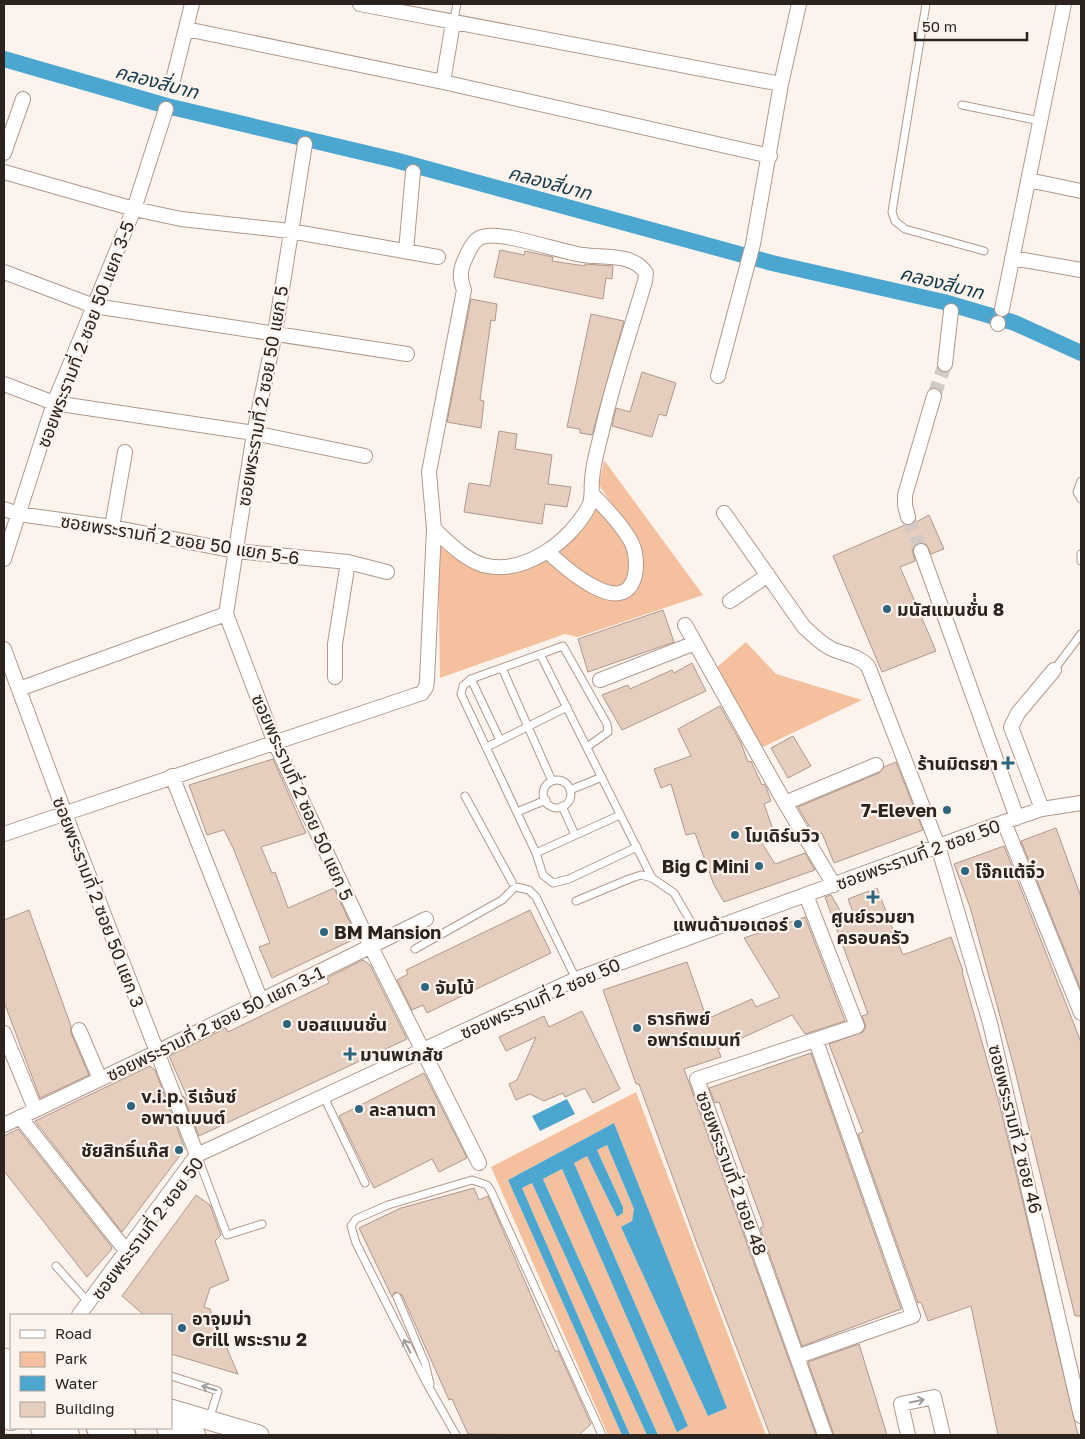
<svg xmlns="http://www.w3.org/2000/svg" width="1085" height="1439" font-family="'Golos Text','Noto Sans Thai',sans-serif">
<rect width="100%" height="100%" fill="#fdf3ed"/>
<path fill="#f5c09e" d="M604 460 703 595 578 637 565 634 440 678 438 544C451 555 464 566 481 570 496 574 535 566 549 559L609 597 642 566 641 550 635 538 599 485Z
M593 510H599C606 518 616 527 621 536 632 557 636 603 599 585 584 577 568 563 557 551Z
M746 642 776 674 862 700 761 748 716 668Z
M636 1092 766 1435H658L543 1179 562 1169 677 1431 688 1426 574 1163 587 1155 617 1217 623 1213V1207L597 1150 607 1145 634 1209 632 1221 621 1227 708 1416 726 1408 614 1123 508 1180 622 1435H608L491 1167Z
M532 1183 647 1435H630L522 1188Z"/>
<path fill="#4ba6d0" d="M567 1099 575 1114 540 1131 532 1116Z
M614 1123 727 1408 708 1416 621 1227 632 1221 634 1209 607 1145 597 1150 623 1207V1213L617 1217 587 1156 574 1163 688 1426 677 1432 562 1169 543 1179 658 1435H647L532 1183 522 1188 630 1435H622L508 1180Z"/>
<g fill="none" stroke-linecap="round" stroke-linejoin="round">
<path stroke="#4ba6d0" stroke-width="16" d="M4 59 167 106 395 160 772 263 944 302 1015 323 1081 353"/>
</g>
<path fill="#e6cebf" stroke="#ae988a" d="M500 250 524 255 525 251 553 257 552 261 585 266V264L613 266 612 279 606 278 603 299 494 277Z
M471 299 497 304 495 321 491 320 480 400 484 401 481 428 447 422Z
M591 314 624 321 592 435 580 433V429L567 427Z
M642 372 676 383 666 416 659 414 652 437 612 426 616 408 630 412Z
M499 431 517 434 515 449 552 455 548 484 571 487 567 507 545 504 542 524 464 512 469 483 490 486Z
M929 515 944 549 931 554 926 544 918 543 912 550 915 561 900 567 936 651 882 672 833 556 905 525H911Z
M663 610 674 642 588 672 578 639Z
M692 663 706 691 622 730 602 695 628 685 630 689 672 670 674 673Z
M720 706 741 743 748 762 751 761 762 785 764 784 766 787 771 801 764 804 775 835 760 840 775 864 805 853 815 870 724 902 714 885 695 833 686 835 671 784 661 788 654 769 691 756 678 729Z
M793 736 811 766 788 778 771 748Z
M273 759 306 833 261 847 272 873 275 872 288 908 334 888 357 938 272 978 259 947 270 943 234 850 224 830 207 835 189 785Z
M896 762 923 830 834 863 822 833 815 836 798 807 879 773 884 767Z
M1056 828 1081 897V990L1021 841Z
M1004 846 1081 1042V1316H1075L1014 1067 970 907 954 864Z
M877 888 903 955 951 937 963 971 962 972 1000 1106 1078 1435H998L971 1306 928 1321 921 1302 918 1303 858 1134 863 1132 829 1044 863 1032 866 1027 862 1016 868 1014 825 897 831 895 847 922 855 918 848 899Z
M29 910 71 1026V1033L89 1075 40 1098 4 1002V920Z
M530 910 551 953 427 1013 423 1005 412 1010 397 980 408 974 406 970Z
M805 917 845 1021 805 1034 792 1015 718 1049 721 1057 684 1069 816 1435H770L697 1244 639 1084H636L603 990 687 962 707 1019 752 999 756 1007 780 997 744 938Z
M363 960 370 965 407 1039 199 1136 183 1096 189 1101 169 1056 226 1028 228 1032 329 983 327 978Z
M582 1011 620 1089 593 1103 585 1088 565 1097 563 1093 544 1101 530 1094 516 1100 509 1084 517 1080 536 1037 506 1051 499 1037 544 1016 549 1027Z
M811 1053 901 1309 802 1346 760 1228 763 1227V1224L719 1102 715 1103 709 1088Z
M150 1066 155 1070 185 1149 122 1232 35 1121Z
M424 1073 467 1158 439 1172 432 1159 374 1188 339 1116Z
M18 1129 111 1246 112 1249 87 1277 4 1171V1136Z
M474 1188 479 1200 488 1196 555 1351H558L591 1424 579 1435 468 1434 452 1399 449 1400 402 1295 395 1292 392 1297 359 1228 401 1208Z
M196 1195 210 1205 221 1235 215 1241 229 1280 210 1288 204 1307 210 1309 238 1374 171 1354V1315H144L122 1296Z
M859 1344 887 1435H834L808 1362Z"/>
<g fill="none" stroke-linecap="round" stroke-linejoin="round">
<path stroke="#d3c9c4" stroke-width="14" stroke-dasharray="14 7" stroke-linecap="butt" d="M934 396 945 364
M908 517 921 551"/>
<g stroke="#b0998b" stroke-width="9">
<path id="service" d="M926 4 892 212 895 221 905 229 984 251
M453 23 457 4
M962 105 1040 121
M1081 481 1077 492 1081 499
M1081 554V561
M540 654 652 878
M502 668 552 781
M1054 670 1081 634
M471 679 500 740
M487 747 567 707
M587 747 608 732 607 724 563 646 471 679 463 686 461 694 536 853 620 815
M543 794a14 14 0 1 1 28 0a14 14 0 1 1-28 0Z
M570 790 602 777
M465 796 512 882
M562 806 575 835
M517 812 546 800
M536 853 543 875 553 883 569 879 637 847
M516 887 529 890 536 897 576 979
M576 901 629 879 641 875 652 878 674 893 698 934
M415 949 502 900 512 890
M324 1097 365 1183
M197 1155 227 1235 262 1224
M56 1266 89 1303
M397 1297 425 1363 430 1384
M171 1376 218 1391 209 1420
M456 1435 426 1382 356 1243 351 1226 356 1219 388 1205 472 1180 487 1185 491 1191 602 1435"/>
</g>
<g stroke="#b0998b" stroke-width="16">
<path id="minor" d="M360 4 781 84
M186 29 443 82 770 156
M443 82 453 23
M172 84 192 4
M305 144 275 333 254 433 226 614 275 743 371 947 479 1163
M4 153 23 99
M4 172 134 209 181 219 290 231 438 257
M1028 180 1081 191
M406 251 413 172
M1012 258 1081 270
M4 272 94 306 407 354
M1002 309 1064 4
M998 324V323
M945 364 951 311
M718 376 753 244 781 84 799 4
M4 384 54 403 254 433 365 456
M4 509 18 514 112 527 235 551 348 562 387 572
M724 513 804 627C813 635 821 644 832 649 846 655 857 655 868 666L938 846 990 1023 1081 1416
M908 517 905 505V495L934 396
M112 527 125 452
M547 551C563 566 624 622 635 575 637 563 636 549 629 538 619 522 605 507 592 494
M921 551 1017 818
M4 559 54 403 134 209 166 109
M730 601 768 575
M685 625 785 803 834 885
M4 649 65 814 197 1155
M335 677V644L348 562
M600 680 695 643
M19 689 226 614
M172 776 261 1001
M785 803 876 765
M1042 809 1011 727 1018 713 1054 670
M1004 822 1081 1013
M4 834 422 693 426 687 427 680 434 529 429 472 464 290C459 277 460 269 466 257 469 250 474 239 482 237 502 230 559 252 583 255 604 258 633 253 646 273L645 281C631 330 613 380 602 431 598 447 593 463 592 480 591 488 593 498 589 506 571 541 524 576 483 565 464 559 448 542 434 529
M806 895 857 1026 697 1079 825 1435
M79 1030 100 1079
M4 1033 35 1109
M20 1117 127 1252
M4 1125 157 1052 426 919
M79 1315 197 1155 576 979 1004 822 1042 809 1081 803
M799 1356 913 1316 816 1041
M908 1435 901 1404 934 1397 943 1435"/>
</g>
<g stroke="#b0998b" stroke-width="21">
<path id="secondary" d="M4 1358 11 1360
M171 1409 259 1435"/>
</g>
<g stroke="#b0998b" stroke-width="25">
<path id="trunk" d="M4 1400 11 1402
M98 1428 124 1435"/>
</g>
<g stroke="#b0998b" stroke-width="26">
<path id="motorway" d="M4 1376 11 1379
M4 1415 11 1418
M43 1428 67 1435
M169 1428 193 1435"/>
</g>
<use href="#service" stroke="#fff" stroke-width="7"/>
<use href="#minor" stroke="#fff" stroke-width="14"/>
<use href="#secondary" stroke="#fff" stroke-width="19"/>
<use href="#trunk" stroke="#fff" stroke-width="22"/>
<use href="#motorway" stroke="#fff" stroke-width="24"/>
</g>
<defs><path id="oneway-shaft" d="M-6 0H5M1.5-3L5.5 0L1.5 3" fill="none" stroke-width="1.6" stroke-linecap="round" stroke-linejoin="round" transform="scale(1.25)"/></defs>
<g stroke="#a09c9a">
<use href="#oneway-shaft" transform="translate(407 1346) rotate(-117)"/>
<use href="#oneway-shaft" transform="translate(209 1388) rotate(-162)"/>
<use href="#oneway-shaft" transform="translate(917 1401) rotate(-11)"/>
</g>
<g fill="#2d657f" stroke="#fdf3ed" stroke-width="2">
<circle cx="887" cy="609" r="5"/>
<path d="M1005.5 755.5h5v5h5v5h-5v5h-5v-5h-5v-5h5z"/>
<circle cx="947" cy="810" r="5"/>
<circle cx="735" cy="835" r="5"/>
<circle cx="759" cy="866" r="5"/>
<circle cx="965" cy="871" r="5"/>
<path d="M870.5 889.5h5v5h5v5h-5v5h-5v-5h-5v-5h5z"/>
<circle cx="798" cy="924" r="5"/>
<circle cx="324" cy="932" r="5"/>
<circle cx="425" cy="987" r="5"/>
<circle cx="287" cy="1024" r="5"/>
<circle cx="637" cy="1028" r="5"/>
<path d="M347.5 1046.5h5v5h5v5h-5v5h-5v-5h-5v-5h5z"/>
<circle cx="131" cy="1106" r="5"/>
<circle cx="359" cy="1109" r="5"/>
<circle cx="179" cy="1150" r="5"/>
<circle cx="182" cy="1328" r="5"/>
</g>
<g text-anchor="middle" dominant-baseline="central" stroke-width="4.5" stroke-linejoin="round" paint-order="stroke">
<g font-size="18" fill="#2c231e" stroke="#fdf3ed">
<text transform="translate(85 334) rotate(-69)">ซอยพระรามที่ 2 ซอย 50 แยก 3-5</text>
<text transform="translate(262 396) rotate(-80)">ซอยพระรามที่ 2 ซอย 50 แยก 5</text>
<text transform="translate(180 539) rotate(9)">ซอยพระรามที่ 2 ซอย 50 แยก 5-6</text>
<text transform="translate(303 797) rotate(66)">ซอยพระรามที่ 2 ซอย 50 แยก 5</text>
<text transform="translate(918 854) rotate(-20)">ซอยพระรามที่ 2 ซอย 50</text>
<text transform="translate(99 902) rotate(69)">ซอยพระรามที่ 2 ซอย 50 แยก 3</text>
<text transform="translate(540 998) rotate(-24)">ซอยพระรามที่ 2 ซอย 50</text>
<text transform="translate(215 1023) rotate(-26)">ซอยพระรามที่ 2 ซอย 50 แยก 3-1</text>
<text transform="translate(1016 1129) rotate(76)">ซอยพระรามที่ 2 ซอย 46</text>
<text transform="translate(732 1173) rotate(70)">ซอยพระรามที่ 2 ซอย 48</text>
<text transform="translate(147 1228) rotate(-53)">ซอยพระรามที่ 2 ซอย 50</text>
</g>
<g font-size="18" font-weight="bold" fill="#2c231e" stroke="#fdf3ed" text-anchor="start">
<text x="897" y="609">มนัสแมนชั่่น 8</text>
<text x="998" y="763" text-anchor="end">ร้านมิตรยา</text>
<text x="937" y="810" text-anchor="end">7-Eleven</text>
<text x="745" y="835">โมเดิร์นวิว</text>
<text x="749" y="866" text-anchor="end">Big C Mini</text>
<text x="975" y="871">โจ๊กแต้จิ๋ว</text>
<text x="873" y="916" text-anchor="middle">ศูนย์รวมยา<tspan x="873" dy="21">ครอบครัว</tspan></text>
<text x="788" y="924" text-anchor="end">แพนด้ามอเตอร์</text>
<text x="334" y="932">BM Mansion</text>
<text x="435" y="987">จัมโบ้</text>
<text x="647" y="1018">ธารทิพย์<tspan x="647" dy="21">อพาร์ตเมนท์</tspan></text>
<text x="297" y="1024">บอสแมนชั่น</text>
<text x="360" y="1054">มานพเภสัช</text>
<text x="141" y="1096">v.i.p. รีเจ้นซ์<tspan x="141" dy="21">อพาตเมนต์</tspan></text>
<text x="369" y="1109">ละลานตา</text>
<text x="169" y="1150" text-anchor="end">ชัยสิทธิ์แก๊ส</text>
<text x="192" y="1318">อาจุมม่า<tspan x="192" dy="21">Grill พระราม 2</tspan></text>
</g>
<g font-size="19" font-style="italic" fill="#10384a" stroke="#fdf3ed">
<text transform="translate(157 81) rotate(15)">คลองสี่บาท</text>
<text transform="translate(550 182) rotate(15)">คลองสี่บาท</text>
<text transform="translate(942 282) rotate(14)">คลองสี่บาท</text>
</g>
</g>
<rect width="1085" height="1439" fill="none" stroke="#2c231e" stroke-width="10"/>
<rect x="10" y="1314" width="162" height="115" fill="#fdf3ed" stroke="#a9a09a"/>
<rect x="20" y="1330" width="25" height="8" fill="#ffffff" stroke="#a9a09a"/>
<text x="55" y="1339" font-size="15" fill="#2c231e">Road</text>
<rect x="20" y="1352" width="25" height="15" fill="#f5c09e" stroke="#a9a09a"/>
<text x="55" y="1364" font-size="15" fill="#2c231e">Park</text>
<rect x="20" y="1376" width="25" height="15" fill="#4ba6d0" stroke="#a9a09a"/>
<text x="55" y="1389" font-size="15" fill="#2c231e">Water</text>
<rect x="20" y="1402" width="25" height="15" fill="#e6cebf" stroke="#a9a09a"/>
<text x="55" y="1414" font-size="15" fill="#2c231e">Building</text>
<path d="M915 32v8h112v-8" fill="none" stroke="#2c231e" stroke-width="2.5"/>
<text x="922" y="32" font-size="15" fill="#2c231e" stroke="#fdf3ed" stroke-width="4" paint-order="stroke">50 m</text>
</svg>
